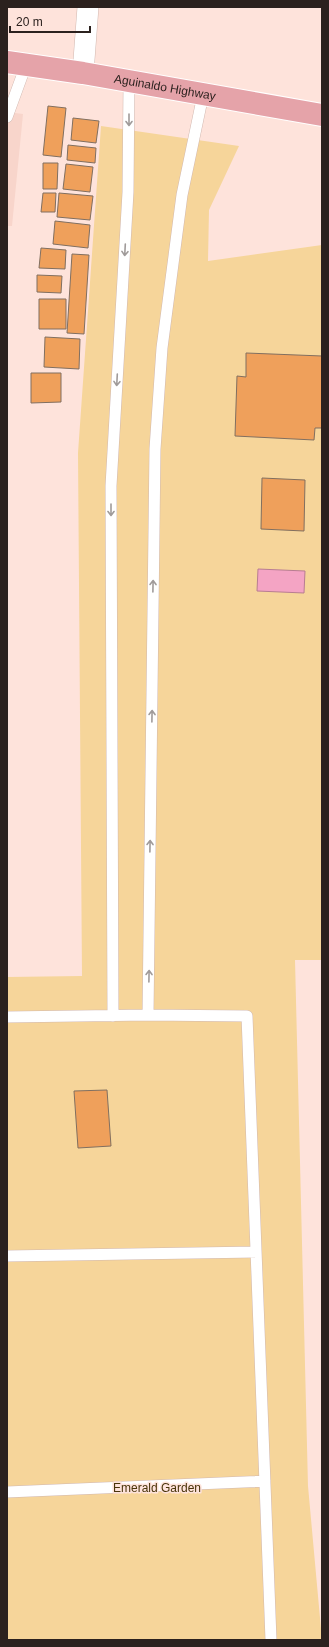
<svg xmlns="http://www.w3.org/2000/svg" width="329" height="1647" font-family="Helvetica,sans-serif">
<rect width="100%" height="100%" fill="#fee3db"/>
<path fill="#f8d5cb" d="M7 112 23 114 12 226H7Z"/>
<path fill="#f6d59a" d="M101 126 239 146 209 210 208 261 322 245V960H295L308 1486 322 1640H7V977L82 976 78 453Z"/>
<path fill="#f4a4c4" stroke="#b87d92" d="M258 569 305 571 304 593 257 591Z"/>
<path fill="#efa05b" stroke="#816f60" d="M48 106 66 108 61 157 43 155Z
M73 118 99 121 96 143 71 140Z
M68 145 96 148 95 163 67 160Z
M43 163H58L57 189H43Z
M66 164 93 167 90 192 63 189Z
M43 193H56L55 212H41Z
M59 193 93 196 90 220 57 217Z
M55 221 90 225 88 248 53 244Z
M41 248 66 250 65 269 39 268Z
M72 254 89 255 84 334 67 333Z
M37 275 62 276 61 293 37 292Z
M39 299H66V329H39Z
M45 337 80 339 79 369 44 367Z
M246 353 322 356V428H315L314 440 235 436 237 376 246 377Z
M31 373H61V402L31 403Z
M262 478 305 480 304 531 261 529Z
M107 1090 111 1146 78 1148 74 1091Z"/>
<g fill="none" stroke-linecap="round" stroke-linejoin="round">
<g stroke="#d1b8b0" stroke-width="12">
<path id="service" d="M7 117 26 65
M148 1015 155 449 162 348 182 195 203 95
M113 1016 111 486 128 192 129 81
M7 1017 148 1015 247 1016 271 1640
M7 1256 256 1252
M7 1492 265 1481"/>
</g>
<g stroke="#d1b8b0" stroke-width="22">
<path id="minor" d="M83 73 88 7"/>
</g>
<g stroke="#fff" stroke-width="24">
<g id="primary">
<path id="s1" d="M7 62 83 73 322 115"/>
</g>
</g>
<use href="#service" stroke="#fff" stroke-width="11"/>
<use href="#minor" stroke="#fff" stroke-width="21"/>
<use href="#primary" stroke="#e5a3a9" stroke-width="22"/>
</g>
<defs><path id="oneway-shaft" d="M-6 0H5M1.5-3L5.5 0L1.5 3" fill="none" stroke-width="1.6" stroke-linecap="round" stroke-linejoin="round"/></defs>
<g stroke="#a09b9a">
<use href="#oneway-shaft" transform="translate(129 120) rotate(90)"/>
<use href="#oneway-shaft" transform="translate(125 250) rotate(93)"/>
<use href="#oneway-shaft" transform="translate(117 380) rotate(93)"/>
<use href="#oneway-shaft" transform="translate(111 510) rotate(90)"/>
<use href="#oneway-shaft" transform="translate(153 586) rotate(-89)"/>
<use href="#oneway-shaft" transform="translate(152 716) rotate(-89)"/>
<use href="#oneway-shaft" transform="translate(150 846) rotate(-89)"/>
<use href="#oneway-shaft" transform="translate(149 976) rotate(-89)"/>
</g>
<g text-anchor="middle" dominant-baseline="central" stroke-width="3" stroke-linejoin="round" paint-order="stroke">
<g font-size="12" fill="#2b211e" stroke="#fee3db">
<text stroke="none"><textPath href="#s1" startOffset="160">Aguinaldo Highway</textPath></text>
</g>
<g font-size="12" fill="#49350b" stroke="#fee3db">
<text x="157" y="1488">Emerald Garden</text>
</g>
</g>
<rect width="329" height="1647" fill="none" stroke="#2b211e" stroke-width="16"/>
<path d="M10 26v6h80v-6" fill="none" stroke="#2b211e" stroke-width="2"/>
<text x="16" y="26" font-size="12" fill="#2b211e" stroke="#fee3db" stroke-width="3" paint-order="stroke">20 m</text>
</svg>
